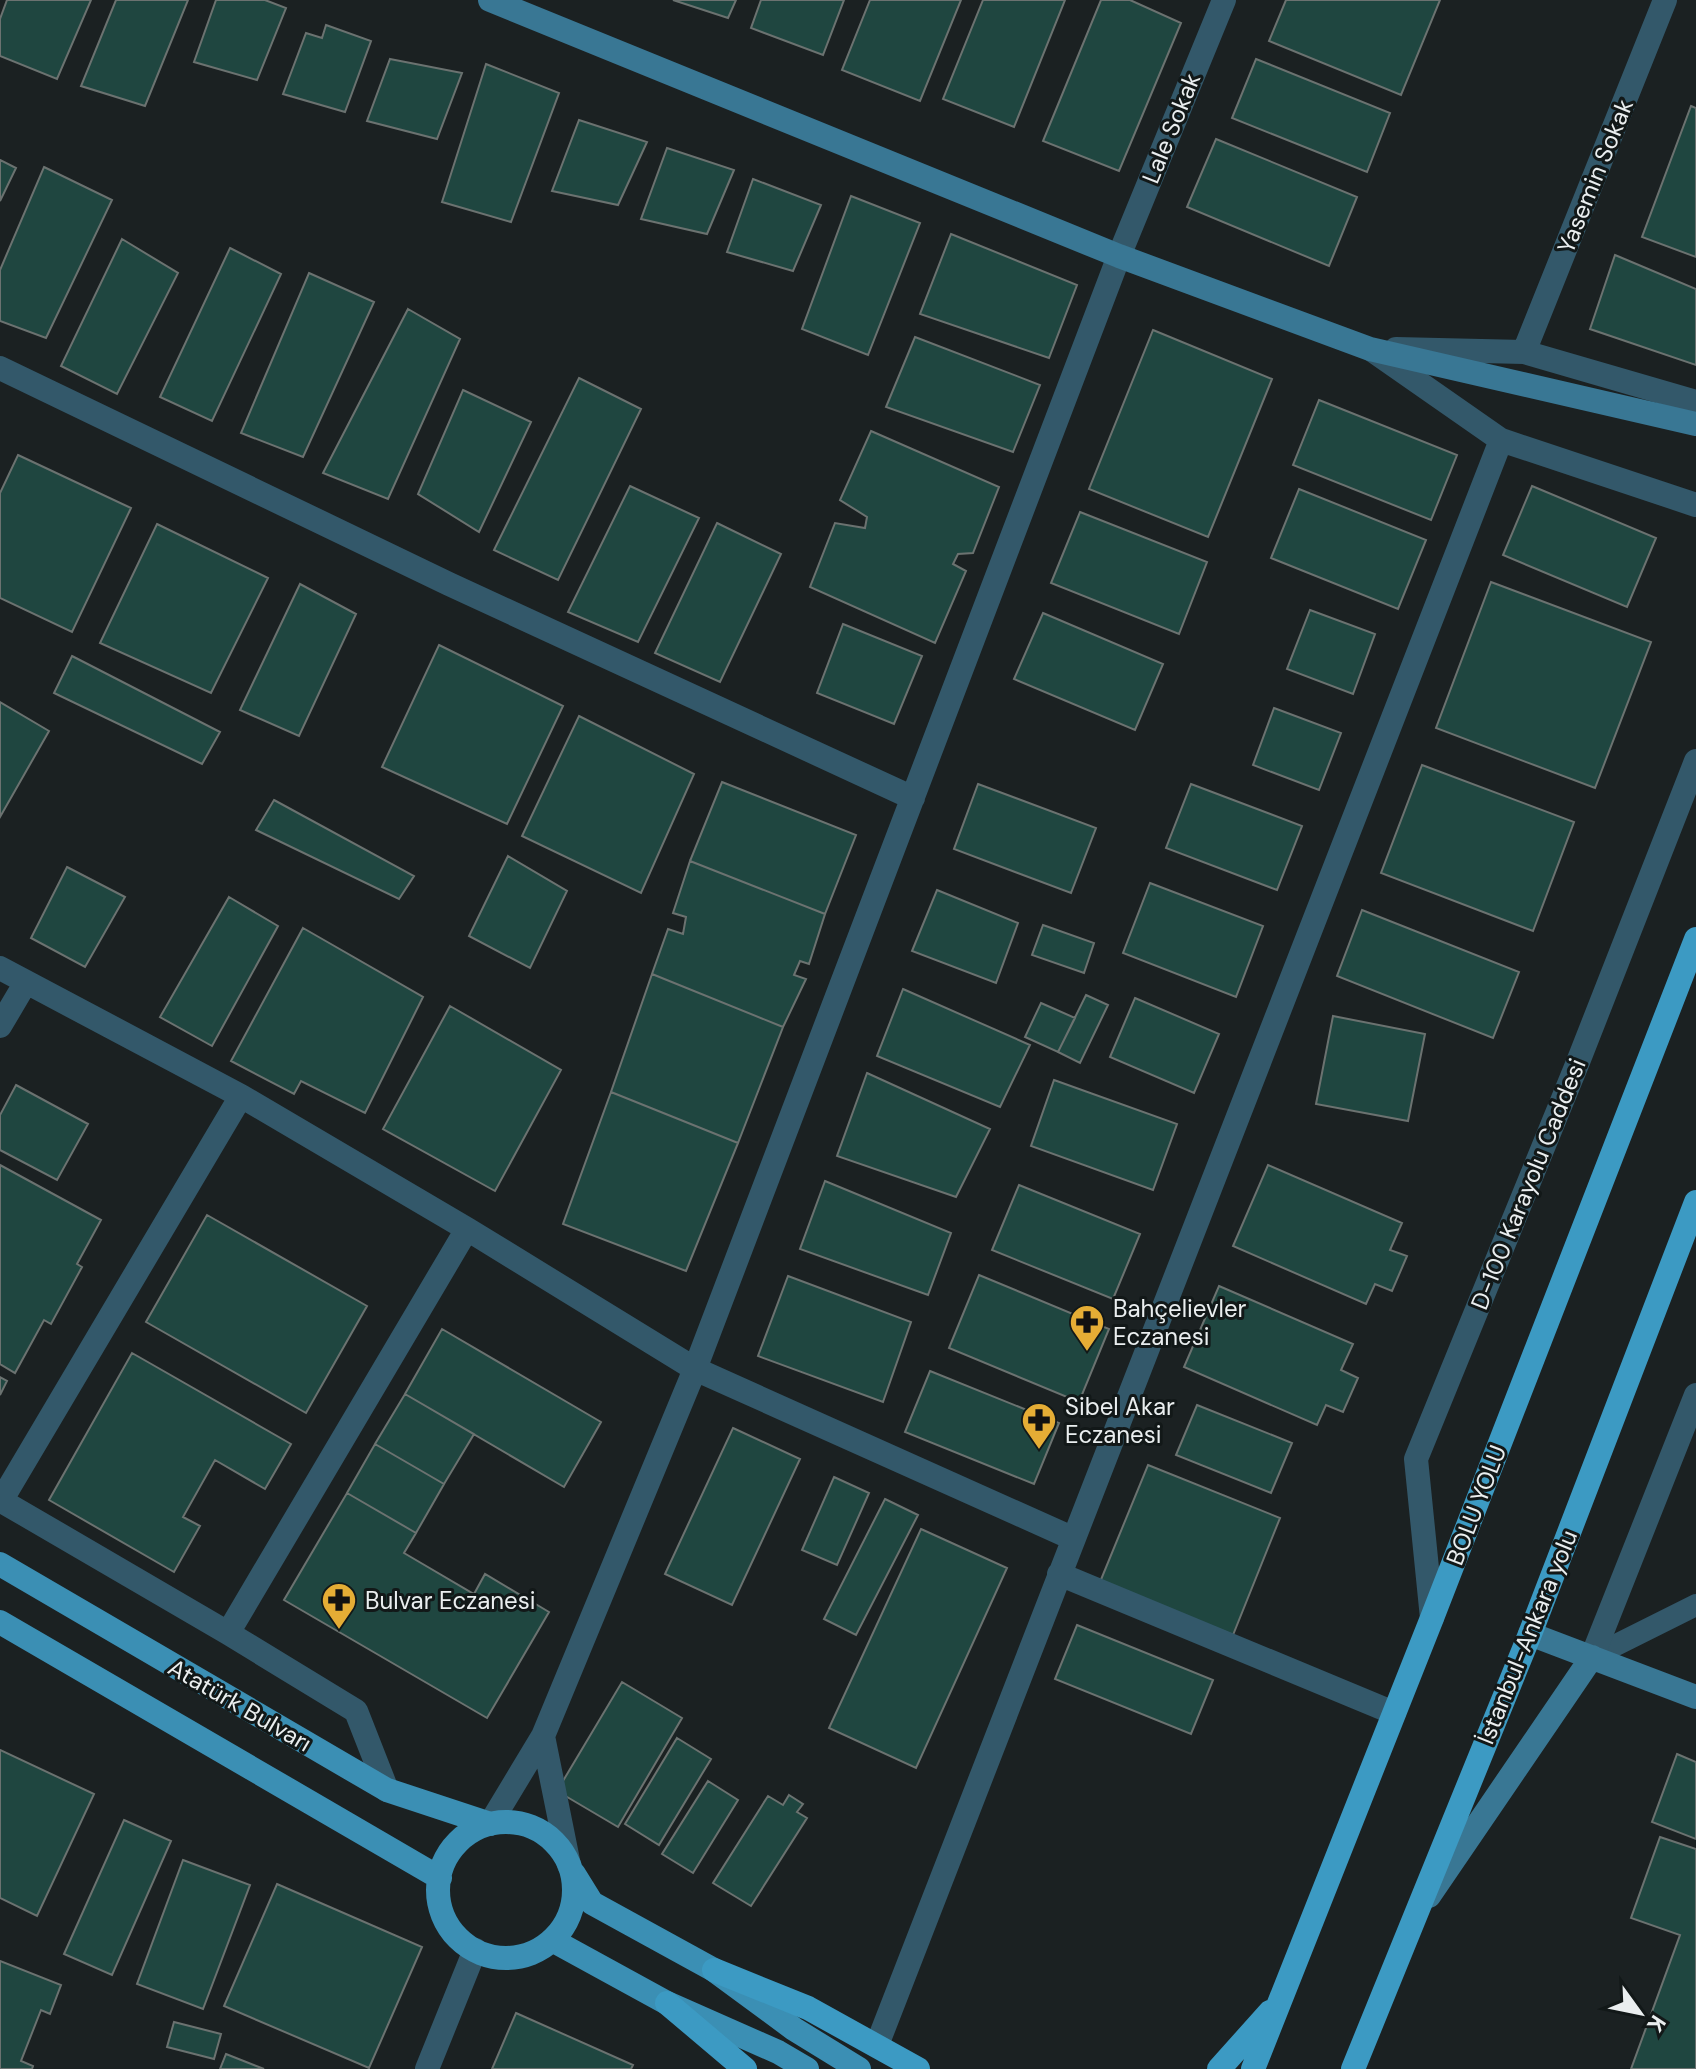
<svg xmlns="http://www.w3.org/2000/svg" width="1696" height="2069" font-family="'DM Sans',sans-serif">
<rect width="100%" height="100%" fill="#1b2122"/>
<path fill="#1f4640" stroke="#6b7270" stroke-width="2" d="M7 0H91L57 79 0 56V19Z
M116 0H188L145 106 81 86Z
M216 0H265L286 8 257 80 194 62Z
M673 0H736L728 18Z
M761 0H844L823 55 751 28Z
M870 0H961L920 101 842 70Z
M983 0H1065L1014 127 943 99Z
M1101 0H1130L1181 23 1119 171 1043 141Z
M1286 0H1440L1401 95 1269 41Z
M326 25 371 41 345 112 283 94 306 33 322 38Z
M390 59 462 73 437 139 367 121Z
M1256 59 1390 113 1367 172 1232 118Z
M486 64 559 93 511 222 442 202Z
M1691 106 1696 108V257L1642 237Z
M579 120 647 142 618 205 552 191Z
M1216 139 1357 197 1329 266 1187 207Z
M667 148 734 170 707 234 641 219Z
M0 160 16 168 0 201Z
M44 167 112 200 46 338 0 321V270Z
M753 179 821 205 793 271 727 252Z
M851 196 920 223 868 355 802 329Z
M951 234 1077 285 1049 358 920 314Z
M122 239 178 273 117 394 61 366Z
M230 248 281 274 212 421 160 397Z
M1615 255 1696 289V365L1590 329Z
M309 273 374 302 303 457 241 433Z
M408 309 460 339 388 499 323 473Z
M1153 330 1272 379 1208 537 1089 489Z
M915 337 1040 385 1013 452 886 407Z
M579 378 641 409 558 580 494 550Z
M463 390 531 422 479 532 418 494Z
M1319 400 1457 455 1431 520 1293 465Z
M871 431 999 487 973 553 958 554 953 564 966 571 935 643 810 587 835 523 865 528 867 517 840 500Z
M18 455 131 508 72 632 0 598V493Z
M630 486 699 518 638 642 568 612Z
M1532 486 1656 538 1627 607 1503 555Z
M1299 489 1426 540 1398 609 1271 558Z
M1080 512 1207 562 1179 634 1051 583Z
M717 523 781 554 720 682 655 653Z
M157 524 268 578 211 693 100 643Z
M1491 582 1651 642 1595 788 1436 728Z
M300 584 356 614 299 736 240 710Z
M1310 610 1375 634 1353 694 1287 669Z
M1043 613 1163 664 1135 730 1014 679Z
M843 624 922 656 894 724 817 693Z
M439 645 563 706 507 824 382 767Z
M72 656 220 732 202 764 54 693Z
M0 702 49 731 0 817Z
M1274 708 1341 733 1319 790 1253 765Z
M579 716 694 774 641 893 522 836Z
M1422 765 1574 822 1533 931 1381 873Z
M722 782 856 835 825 914 690 861Z
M978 784 1096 828 1071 893 954 849Z
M1191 784 1302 826 1277 890 1166 848Z
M274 800 414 876 399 899 256 830Z
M508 856 567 891 530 968 469 936Z
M690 861 825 914 809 964 800 961 794 975 806 979 783 1027 652 974 668 929 683 934 686 917 673 913Z
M67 867 125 897 85 967 31 938Z
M1150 883 1263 926 1236 997 1123 953Z
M937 890 1018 923 996 983 912 951Z
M229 897 278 926 212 1046 160 1017Z
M1362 910 1519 972 1493 1038 1337 976Z
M1043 925 1094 943 1084 973 1032 955Z
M303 928 423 997 365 1113 301 1081 294 1094 231 1061Z
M652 974 783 1027 738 1143 611 1092Z
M903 989 1030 1045 1000 1107 877 1056Z
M1086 995 1108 1005 1080 1063 1058 1052Z
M1135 998 1219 1034 1194 1093 1110 1057Z
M1041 1003 1075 1018 1058 1052 1025 1037Z
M450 1006 561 1070 495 1191 383 1129Z
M1333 1016 1425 1034 1408 1121 1316 1104Z
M867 1073 990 1129 956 1197 837 1156Z
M1054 1080 1177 1124 1153 1190 1031 1146Z
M16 1085 88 1124 57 1180 0 1150V1115Z
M611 1092 738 1143 686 1271 563 1224Z
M0 1165 101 1220 77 1264 82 1267 51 1324 44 1320 15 1373 0 1364Z
M1268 1165 1402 1223 1390 1250 1407 1256 1392 1291 1375 1284 1366 1304 1233 1246Z
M825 1181 951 1233 928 1295 800 1249Z
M1019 1185 1140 1234 1113 1299 992 1250Z
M207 1215 367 1306 306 1413 146 1322Z
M979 1275 1109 1329 1079 1402 949 1348Z
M788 1276 911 1322 883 1402 758 1356Z
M1219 1286 1353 1344 1341 1370 1358 1378 1343 1412 1326 1405 1317 1425 1184 1367Z
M442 1329 601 1422 564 1487 405 1394Z
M132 1353 291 1444 265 1489 215 1460 183 1517 200 1526 174 1572 49 1500Z
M930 1371 1059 1423 1034 1484 905 1432Z
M0 1377 7 1381 0 1395Z
M405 1394 474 1434 444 1484 375 1444Z
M1197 1405 1292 1443 1271 1493 1176 1455Z
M733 1428 800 1459 732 1605 665 1574Z
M375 1444 444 1484 416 1533 347 1493Z
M1148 1465 1280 1518 1233 1635 1100 1582Z
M834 1477 869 1493 837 1565 802 1550Z
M347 1493 416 1533 404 1553 474 1594 485 1574 549 1612 487 1718 284 1600Z
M885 1499 918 1515 856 1635 824 1619Z
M921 1529 1007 1568 916 1768 829 1728Z
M1077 1625 1213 1680 1191 1734 1055 1679Z
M622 1682 682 1718 618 1827 557 1791Z
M677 1738 711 1759 659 1845 625 1824Z
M0 1750 94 1794 37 1916 0 1898Z
M1677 1754 1696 1762V1839L1652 1822Z
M708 1781 738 1800 693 1873 662 1854Z
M789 1795 803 1804 797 1812 807 1818 751 1906 713 1883 768 1796 783 1805Z
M124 1820 171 1841 112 1975 64 1954Z
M1660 1837 1696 1849V2069H1631L1680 1935 1631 1918Z
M183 1860 250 1885 203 2009 137 1984Z
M277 1884 422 1947 369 2068 224 2006Z
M0 1961 61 1985 50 2014 41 2010 21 2061 33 2066 32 2069H0Z
M516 2013 633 2065 631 2069H492Z
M174 2022 221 2034 214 2059 167 2047Z
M226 2054 264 2069H220Z"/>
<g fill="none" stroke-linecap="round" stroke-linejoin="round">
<path stroke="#33586a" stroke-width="22" d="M1592 1657 1696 1605"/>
<path stroke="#33586a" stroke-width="24" d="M1396 349 1524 352 1696 402
M1372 350 1501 440 1696 505
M1524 352 1665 0
M0 368 449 584 913 798
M0 968 241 1096 467 1229 695 1369 1072 1538
M0 1026 26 982
M0 1500 228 1633 356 1711 387 1790
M1 1501 241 1096
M1059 1574 1394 1713
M1432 1618 1416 1459 1578 1062 1696 761
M228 1633 467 1229
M1592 1657 1696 1395
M543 1736 695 1369 1119 256 1224 0
M490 1824 543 1736 569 1865
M877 2045 1501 440
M427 2069 475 1950"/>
<path stroke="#397794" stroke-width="24" d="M490 0 1119 256 1370 349 1696 424
M1530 1634 1696 1697
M1429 1896 1592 1657"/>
<path stroke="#3b8fb4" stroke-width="24" d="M0 1564 387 1790 490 1824
M0 1622 440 1878
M438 1890a68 68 0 1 1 136 0a68 68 0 1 1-136 0Z
M574 1874 592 1903 714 1970 794 2029 859 2069
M552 1940 667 2003 778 2052 807 2069"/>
<path stroke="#3c9ac3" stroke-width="24" d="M714 1970 808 2008 918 2069
M667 2003 745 2069
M1219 2069 1270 2012
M1253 2069 1432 1618 1696 939
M1353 2069 1530 1634 1696 1202"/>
</g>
<defs>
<g id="pharmacy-pin" transform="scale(1.8)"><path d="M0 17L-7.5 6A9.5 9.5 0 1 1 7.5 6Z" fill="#e5ad35" stroke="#121818"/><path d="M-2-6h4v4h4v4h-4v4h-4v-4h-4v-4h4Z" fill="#111"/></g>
</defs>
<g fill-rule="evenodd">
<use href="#pharmacy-pin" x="1087" y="1322"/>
<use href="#pharmacy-pin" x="1039" y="1420"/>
<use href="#pharmacy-pin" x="339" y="1600"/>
</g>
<g text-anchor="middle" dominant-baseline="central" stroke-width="6" stroke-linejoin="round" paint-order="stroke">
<g font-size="24" fill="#eaeeef" stroke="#121818">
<text transform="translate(1171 128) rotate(-68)">Lale Sokak</text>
<text transform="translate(1595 176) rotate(-68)">Yasemin Sokak</text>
<text transform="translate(1528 1184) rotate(-68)">D-100 Karayolu Caddesi</text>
<text transform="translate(1476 1505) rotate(-69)">BOLU YOLU</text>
<text transform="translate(1527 1637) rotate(-68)">İstanbul-Ankara yolu</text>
<text transform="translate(240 1705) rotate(30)">Atatürk Bulvarı</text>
</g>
<g font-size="24" fill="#eaeeef" stroke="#121818" text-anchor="start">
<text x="1113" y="1308">Bahçelievler<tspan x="1113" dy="28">Eczanesi</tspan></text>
<text x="1065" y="1406">Sibel Akar<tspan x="1065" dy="28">Eczanesi</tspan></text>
<text x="365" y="1600">Bulvar Eczanesi</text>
</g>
</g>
<g transform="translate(1640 2013) rotate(123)" stroke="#121818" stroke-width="6" paint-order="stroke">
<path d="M0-6L14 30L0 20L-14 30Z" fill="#eaeeef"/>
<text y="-12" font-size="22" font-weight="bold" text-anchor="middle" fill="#eaeeef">K</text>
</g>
</svg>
